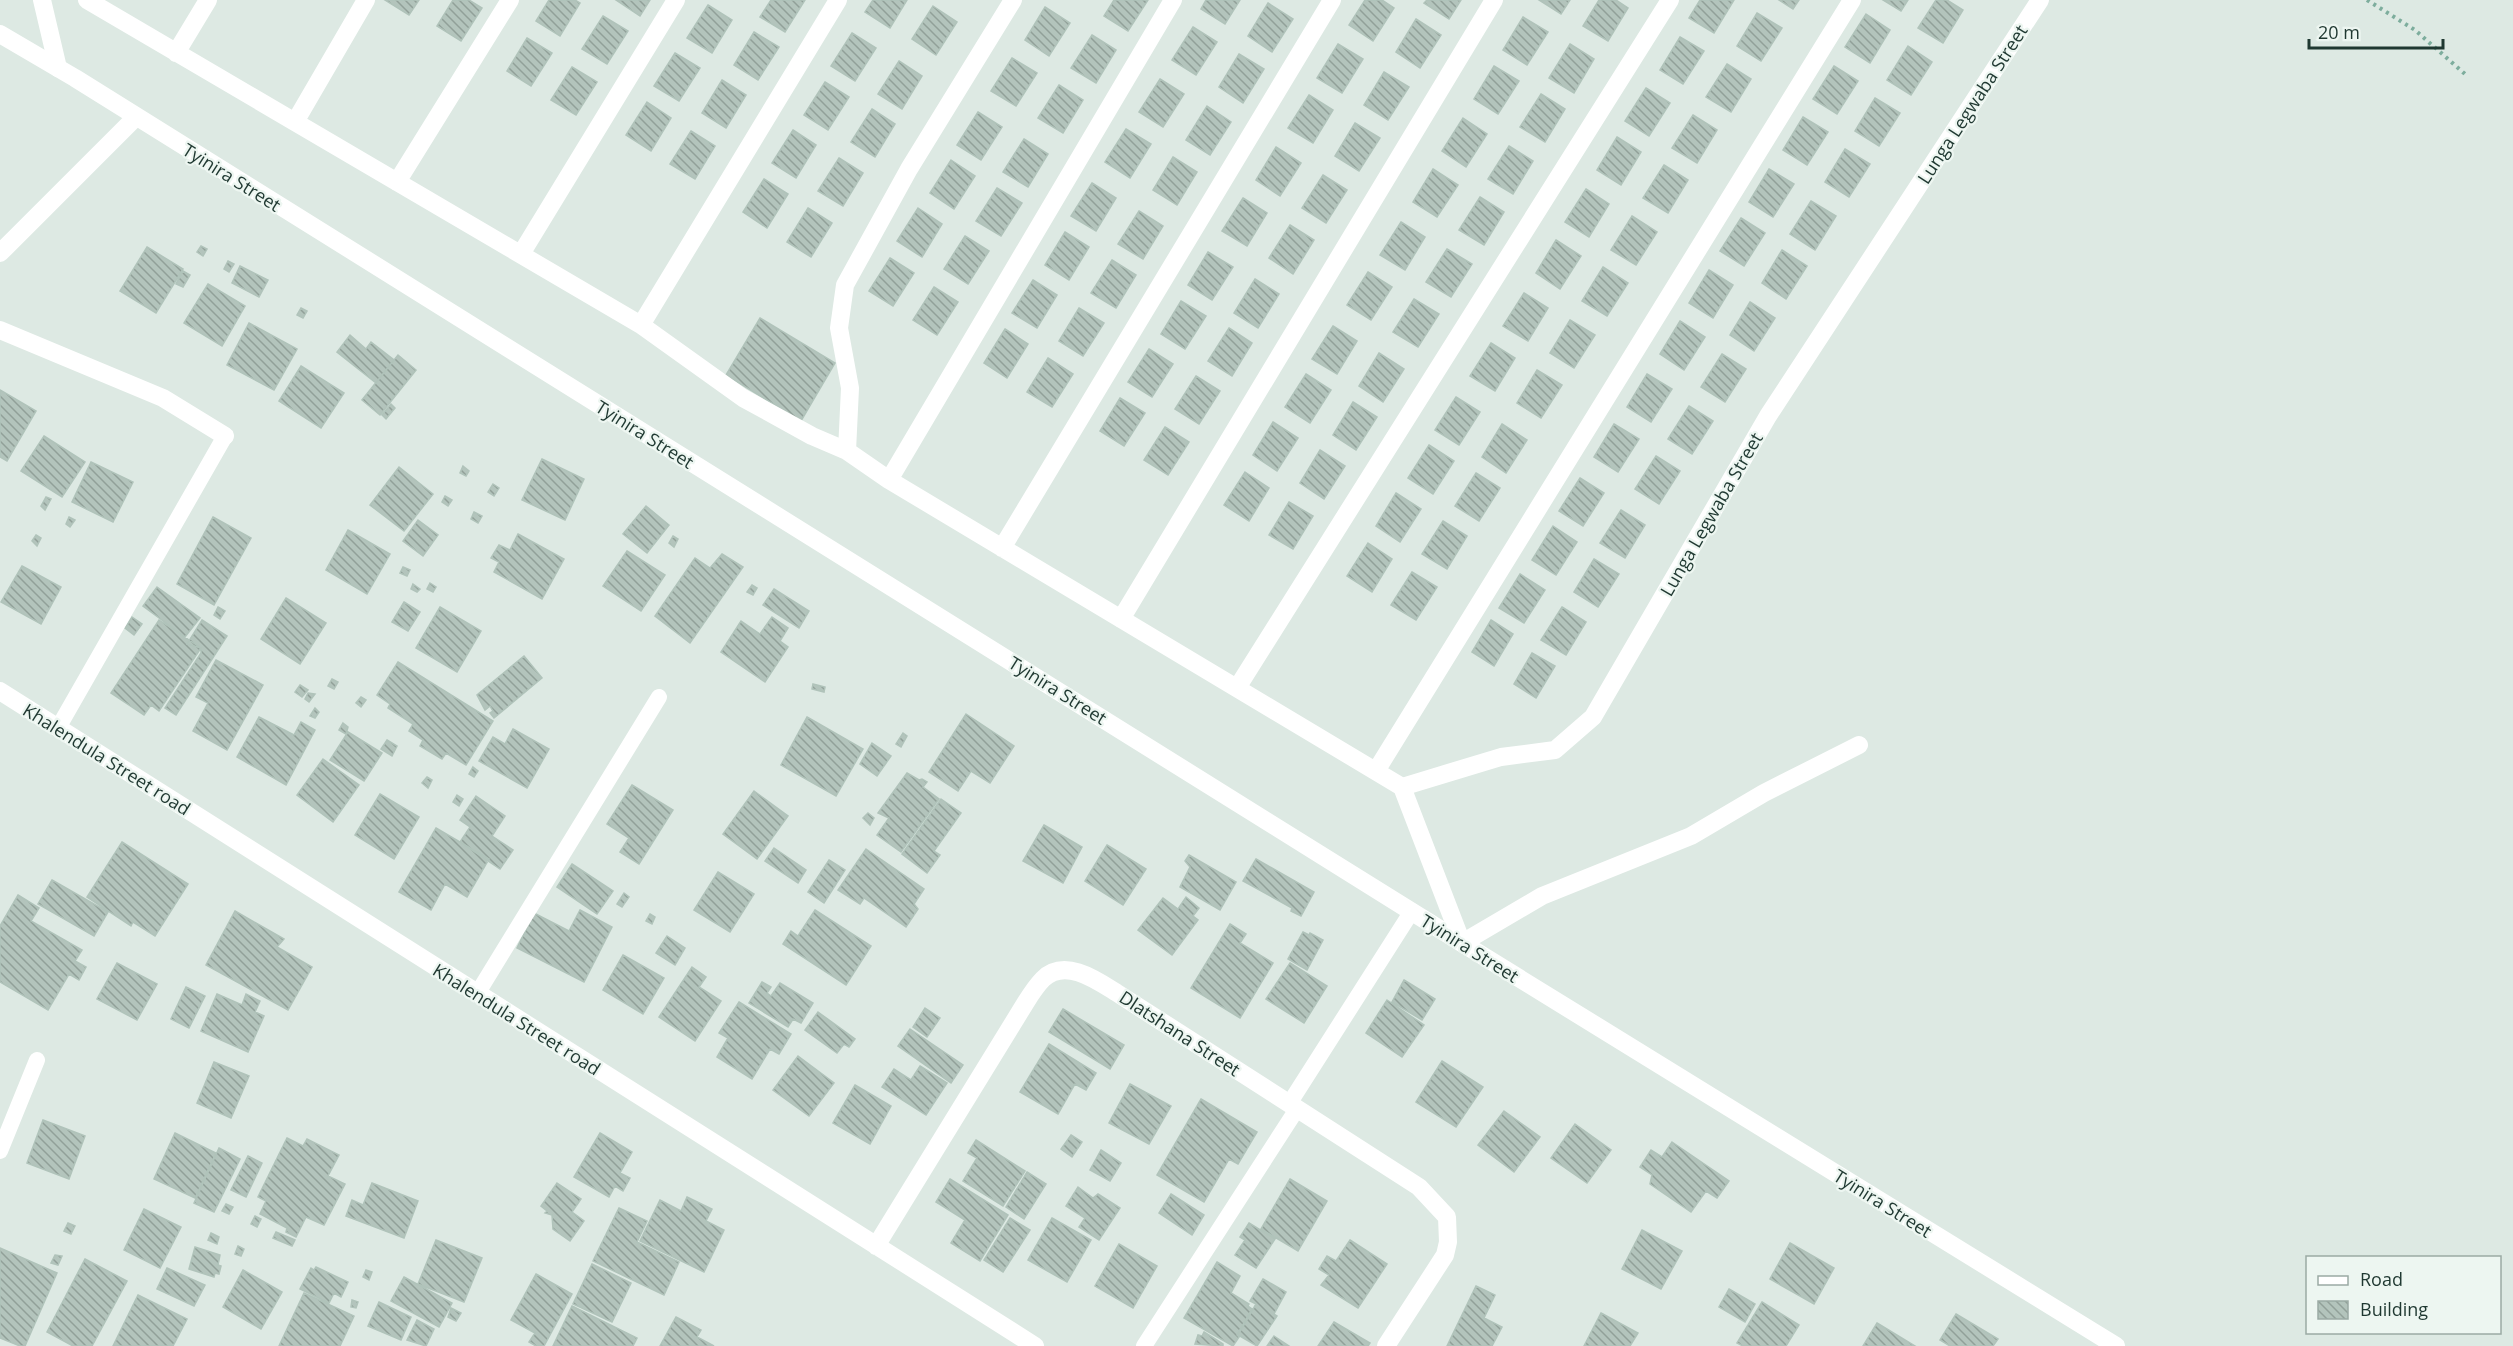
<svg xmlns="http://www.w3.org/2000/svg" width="2513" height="1346" font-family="'Open Sans',sans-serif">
<defs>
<pattern id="building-back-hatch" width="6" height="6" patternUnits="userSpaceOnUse" patternTransform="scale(1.5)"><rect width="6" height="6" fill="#b3c4bc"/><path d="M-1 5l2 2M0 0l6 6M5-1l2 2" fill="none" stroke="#91a099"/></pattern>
</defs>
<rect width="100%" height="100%" fill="#dde9e3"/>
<path fill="url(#building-back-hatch)" stroke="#b0c3ba" stroke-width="1.5" d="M385 0H419L409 15Z
M453 0H469L482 8 461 41 437 26Z
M549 0H575L580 3 560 36 536 21Z
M616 0H650L640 16Z
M771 0H805L785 32 760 17Z
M873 0H907L890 28 865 12Z
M1114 0H1148L1128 31 1104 16Z
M1206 0H1240L1225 24 1201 9Z
M1365 0H1382L1394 8 1373 41 1349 25Z
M1427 0H1461L1449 19 1424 3Z
M1539 0H1570L1561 14Z
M1599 0H1616L1628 8 1608 41 1583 26Z
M1700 0H1734L1714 33 1689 18Z
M1779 0H1799L1793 9Z
M1883 0H1908L1901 11Z
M1936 0H1947L1963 10 1943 43 1918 28Z
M1268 3 1293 19 1272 52 1248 36Z
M708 5 732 20 712 53 687 38Z
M933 6 957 22 936 55 912 39Z
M1045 7 1070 23 1049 56 1025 40Z
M1757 13 1782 28 1761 61 1737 46Z
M1866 14 1890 30 1870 63 1845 47Z
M603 16 628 31 607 64 582 49Z
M1523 17 1548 32 1527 65 1503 50Z
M1416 19 1441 35 1420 68 1396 52Z
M1193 27 1217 42 1196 75 1172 60Z
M754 32 779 47 758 80 734 65Z
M852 33 876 48 855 81 831 66Z
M1092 35 1116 50 1096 83 1071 68Z
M1680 37 1704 51 1683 84 1660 70Z
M527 38 552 53 531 86 507 71Z
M1338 44 1363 59 1342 93 1317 78Z
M1570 44 1594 59 1574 93 1549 78Z
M1908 46 1932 62 1911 95 1887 80Z
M675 53 700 68 679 101 654 86Z
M1239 54 1264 69 1243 103 1219 87Z
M1012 58 1037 73 1016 106 991 91Z
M899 61 922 76 902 109 878 94Z
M1727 64 1751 79 1731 112 1706 97Z
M1494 66 1519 81 1498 114 1474 99Z
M1834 66 1858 81 1837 114 1813 99Z
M572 67 597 82 576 115 551 100Z
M1384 72 1409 87 1388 120 1364 105Z
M1160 79 1184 94 1163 127 1139 112Z
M722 80 746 95 726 128 702 113Z
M825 82 849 97 828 130 804 115Z
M1059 85 1083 100 1063 133 1038 118Z
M1646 88 1670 103 1649 136 1625 121Z
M1541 94 1565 109 1545 142 1520 127Z
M1309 95 1333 110 1313 143 1288 128Z
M1875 98 1900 113 1879 146 1855 131Z
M647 102 671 118 651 151 626 135Z
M1207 106 1231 122 1210 155 1186 140Z
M872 109 895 124 875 157 851 142Z
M978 112 1002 127 981 160 957 145Z
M1693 115 1717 130 1697 163 1672 148Z
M1803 117 1828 132 1807 165 1783 150Z
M1463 118 1487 134 1466 167 1442 151Z
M1355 123 1380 138 1359 171 1335 156Z
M1126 129 1151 144 1130 178 1105 162Z
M793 130 816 145 796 178 772 163Z
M691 131 715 146 695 179 670 164Z
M1617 137 1641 152 1621 185 1597 170Z
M1024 139 1048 154 1028 187 1003 172Z
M1509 146 1533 161 1513 194 1488 179Z
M1276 147 1301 163 1280 196 1256 180Z
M1845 149 1870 164 1849 197 1825 182Z
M1173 157 1197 172 1177 205 1153 190Z
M839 158 863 173 843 206 818 191Z
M951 160 975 176 954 209 930 193Z
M1664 165 1688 180 1668 213 1643 198Z
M1433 169 1458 185 1437 217 1413 202Z
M1769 169 1794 184 1773 217 1749 202Z
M1323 175 1347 190 1326 223 1302 208Z
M764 179 788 194 767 228 743 212Z
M1092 183 1116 198 1096 231 1071 216Z
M997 188 1022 203 1001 236 976 221Z
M1586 189 1609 204 1589 237 1565 222Z
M1480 197 1504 212 1484 245 1459 230Z
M1243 198 1267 213 1247 246 1222 231Z
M1811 201 1836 216 1815 250 1790 234Z
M808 208 832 223 811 257 787 242Z
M918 208 942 224 922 257 897 241Z
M1139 211 1163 226 1143 259 1118 244Z
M1632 216 1657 232 1636 265 1611 250Z
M1741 218 1765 233 1744 266 1720 251Z
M1401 222 1425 237 1405 270 1380 255Z
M1290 225 1314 240 1293 274 1269 258Z
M1065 232 1089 247 1069 280 1045 265Z
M965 236 989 251 968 284 944 269Z
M1556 240 1581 256 1560 289 1536 273Z
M201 246 207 249 203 256 197 252Z
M147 247 183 269 156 313 120 291Z
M1447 249 1472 264 1451 297 1426 282Z
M1782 250 1807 266 1786 299 1762 283Z
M1208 252 1233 267 1212 300 1188 285Z
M890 258 914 273 893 306 869 291Z
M1112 260 1136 275 1116 308 1091 293Z
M228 261 234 264 229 272 224 269Z
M240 266 268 280 259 297 232 283Z
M1603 267 1628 283 1607 316 1582 301Z
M1709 270 1733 285 1713 318 1689 303Z
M183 271 190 275 183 287 176 284Z
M1368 272 1392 287 1371 320 1347 305Z
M1255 279 1279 294 1258 328 1234 313Z
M1033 280 1057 295 1037 328 1012 313Z
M208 284 245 306 222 346 184 323Z
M934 287 958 302 937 335 913 320Z
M1524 293 1548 308 1528 341 1503 326Z
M1414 299 1439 314 1418 347 1393 332Z
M1181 301 1206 316 1185 349 1161 334Z
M1750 302 1775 318 1754 351 1730 335Z
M301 308 307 311 303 318 297 315Z
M1079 308 1104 323 1083 356 1059 341Z
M760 318 835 363 801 421 726 375Z
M1570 320 1595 335 1574 368 1550 353Z
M1680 321 1705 337 1684 370 1660 354Z
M249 323 297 349 274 390 227 365Z
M1333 326 1357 341 1337 374 1312 359Z
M1229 328 1252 343 1232 376 1208 361Z
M1005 329 1028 344 1007 378 984 363Z
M350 335 366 349 371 342 394 360 376 383 337 352Z
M1491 343 1515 358 1495 391 1470 376Z
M1149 349 1173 364 1152 397 1128 382Z
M1379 353 1404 369 1383 402 1359 386Z
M1722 354 1746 369 1725 402 1701 387Z
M398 355 416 370 380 415 362 400Z
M1048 358 1073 374 1052 407 1027 392Z
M301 366 344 393 321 428 279 401Z
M1537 370 1562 385 1541 418 1517 403Z
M1306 374 1331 390 1310 423 1285 407Z
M1647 374 1672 389 1651 422 1627 407Z
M1196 376 1220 391 1199 424 1175 409Z
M0 390 36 411 7 461 0 457Z
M1456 397 1480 412 1459 445 1435 430Z
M1120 398 1145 413 1124 446 1100 431Z
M1353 402 1377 417 1356 450 1333 435Z
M391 404 395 408 386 419 382 415Z
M1689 406 1713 421 1692 454 1668 439Z
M1273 422 1298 438 1277 471 1253 455Z
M1502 424 1527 440 1506 473 1482 457Z
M1614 424 1639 439 1618 472 1594 457Z
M1165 427 1189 442 1168 475 1144 460Z
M44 436 85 462 62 497 21 471Z
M1429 445 1454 461 1433 494 1408 478Z
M1320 450 1345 466 1324 499 1300 483Z
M1656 456 1680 471 1659 504 1635 489Z
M542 459 584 479 565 520 522 500Z
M91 462 133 482 113 522 72 502Z
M463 466 469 471 466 476 460 473Z
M399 467 433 494 404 531 370 505Z
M1245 472 1269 488 1249 521 1224 505Z
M1476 473 1500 488 1479 521 1455 506Z
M1580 478 1604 493 1583 526 1559 511Z
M493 484 499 488 494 496 488 492Z
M1396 493 1421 509 1400 542 1376 526Z
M445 496 452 500 448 506 442 502Z
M46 497 51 499 45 510 41 506Z
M1289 502 1313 516 1293 549 1269 535Z
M646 506 669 525 647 553 623 534Z
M1621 510 1645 525 1625 558 1600 543Z
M474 512 482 516 478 523 471 519Z
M69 517 75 520 70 527 66 524Z
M213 517 251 538 214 605 177 584Z
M418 520 438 535 423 556 403 541Z
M1443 521 1467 536 1447 569 1422 554Z
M1553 526 1577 542 1556 575 1532 560Z
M348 530 390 554 367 594 326 570Z
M518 534 564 559 542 599 494 572 499 562 491 558 499 545 510 550Z
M36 535 41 538 37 546 32 541Z
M673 536 678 539 674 547 669 543Z
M1368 543 1392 559 1372 592 1347 576Z
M627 551 665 575 641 611 603 586Z
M722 554 743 567 690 643 655 616 695 558 710 568Z
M1594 559 1619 574 1598 607 1574 592Z
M22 566 61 587 41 624 1 602Z
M403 567 410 570 407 576 400 573Z
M1412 572 1437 587 1416 620 1391 605Z
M1520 574 1545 590 1524 623 1499 608Z
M430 583 436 587 433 592 427 589Z
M413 584 420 589 417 592 411 589Z
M752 585 757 588 753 595 747 592Z
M157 587 200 618 185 637 143 606Z
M774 589 809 611 799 628 763 605Z
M286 598 326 623 300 664 261 639Z
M404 602 420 612 408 631 392 622Z
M218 607 225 611 220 619 214 615Z
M440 607 481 631 457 672 416 648Z
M1562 607 1586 622 1566 655 1541 640Z
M132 617 142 624 134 635 125 628Z
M772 617 788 628 780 641 788 647 765 682 721 652 741 621 760 634Z
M159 620 201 648 159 711 151 705 144 715 111 693Z
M202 620 227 636 176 715 165 708 201 653V648L187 644Z
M1491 620 1513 634 1494 666 1472 652Z
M1532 653 1555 666 1536 698 1514 684Z
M524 656 542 678 494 718 490 713 493 711 490 706 485 710 477 695Z
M216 660 263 685 227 750 193 731 208 703 196 697Z
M398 662 493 721 466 765 446 753 442 759 420 746 423 740 409 731 413 724 388 708 390 704 377 695Z
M332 679 338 682 334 689 328 686Z
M813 684 825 687 824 692 812 689Z
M300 685 308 690 302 697 295 692Z
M308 693 315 694 309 702 305 699Z
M361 697 366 700 361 707 356 703Z
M315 708 319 712 315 718 310 716Z
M966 714 1014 746 990 783 971 771 958 791 929 772Z
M259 717 294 735 301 722 315 730 286 785 237 757Z
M807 717 863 749 836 796 781 765Z
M343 723 348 727 346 734 339 730Z
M513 729 549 749 527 788 479 761 493 737 505 744Z
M348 732 382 753 364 781 330 760Z
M903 733 907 736 901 747 896 744Z
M387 740 397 746 392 756 381 749Z
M872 743 891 756 877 776 860 764Z
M323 759 359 785 333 822 297 795Z
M473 767 478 771 474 777 469 774Z
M907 773 919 780 922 779 927 782 923 787 939 799 901 852 877 835 889 818 878 813Z
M427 777 432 780 428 788 422 783Z
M632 785 673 810 639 864 620 852 629 838 607 824Z
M754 791 788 816 757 859 723 834Z
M380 794 419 817 394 859 355 835Z
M457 795 463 799 459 806 453 802Z
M476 796 505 816 492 836 513 850 500 869 460 842 470 827 460 820Z
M941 799 961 813 934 851 940 855 927 873 902 854Z
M868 813 874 818 870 825 863 818Z
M1044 825 1082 847 1063 883 1023 861Z
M436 828 489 859 467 897 445 884 431 910 399 892Z
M122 842 188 884 155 936 133 922 131 926 87 897Z
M1107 845 1146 869 1123 905 1085 881Z
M774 848 806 870 798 883 765 861Z
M866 849 924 889 914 904 918 909 906 927 864 898 860 904 838 890Z
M1189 855 1236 882 1220 910 1180 887 1190 867 1185 861Z
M1256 859 1314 892 1301 916 1291 911 1292 908 1243 881Z
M829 860 845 870 824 903 808 892Z
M572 864 613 891 597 914 557 887Z
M718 872 754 894 730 932 694 910Z
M52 880 108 912 94 936 38 904Z
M624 893 629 897 622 907 617 904Z
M18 895 39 908 31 921 82 950 75 961 86 967 79 980 69 974 48 1010 0 982V926Z
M1186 897 1199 908 1193 916 1198 920 1172 955 1138 930 1163 898 1178 909Z
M580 910 612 927 584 982 517 948 534 913 569 931Z
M815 910 871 946 846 985 783 944 791 931 798 936Z
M235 911 284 939 277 947 312 967 288 1010 206 965Z
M650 914 655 917 652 924 646 921Z
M1230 924 1246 934 1240 943 1273 963 1240 1018 1191 988Z
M1303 932 1309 935 1310 933 1323 940 1307 970 1288 959Z
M667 936 685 948 675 965 656 953Z
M623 955 664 978 643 1014 603 990Z
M117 963 157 984 137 1020 97 999Z
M1290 963 1327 986 1304 1023 1266 999Z
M692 967 706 977 699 987 721 1001 695 1041 659 1017Z
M1404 980 1435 999 1422 1020 1392 1002Z
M762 982 771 987 767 993 771 996 780 983 813 1003 801 1023 793 1019 788 1027 749 1003Z
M186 987 205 996 189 1028 171 1019Z
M217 994 242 1005 246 994 260 1001 255 1012 264 1016 248 1052 201 1031Z
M1387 1000 1424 1025 1402 1057 1366 1033Z
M739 1002 791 1034 779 1054 770 1049 752 1079 717 1057 728 1038 719 1033Z
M925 1008 940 1018 927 1037 913 1027Z
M1063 1009 1124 1045 1110 1069 1049 1032Z
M818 1012 855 1039 849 1047 844 1044 837 1053 805 1030Z
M910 1029 963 1065 951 1083 898 1046Z
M1049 1044 1096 1073 1086 1090 1075 1084 1058 1114 1020 1092Z
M798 1056 834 1083 809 1116 773 1090Z
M1442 1061 1483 1087 1456 1127 1416 1102Z
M214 1062 249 1076 231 1118 197 1103Z
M920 1066 947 1083 926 1115 882 1087 894 1069 911 1080Z
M1130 1084 1171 1106 1149 1144 1109 1123Z
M855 1085 891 1106 870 1144 833 1123Z
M1201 1099 1257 1132 1238 1164 1229 1159 1204 1202 1157 1175Z
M1504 1111 1540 1137 1514 1172 1478 1145Z
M43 1120 85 1136 69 1179 27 1163Z
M1575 1124 1611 1150 1587 1183 1551 1158Z
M175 1133 216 1153 195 1198 154 1179Z
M600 1133 632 1152 620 1173 630 1178 623 1191 615 1186 609 1197 574 1177Z
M1071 1135 1082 1142 1072 1157 1061 1149Z
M287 1138 303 1146 307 1139 339 1155 328 1176 345 1184 324 1225 306 1217 296 1237 286 1232 287 1228 260 1214 266 1201 258 1197Z
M976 1140 1025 1171 1003 1206 963 1181 977 1158 968 1153Z
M1672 1142 1729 1181 1717 1198 1706 1191 1691 1212 1650 1184 1652 1175 1640 1167 1651 1150 1662 1157Z
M219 1148 240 1159 214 1212 194 1203Z
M1101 1150 1121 1163 1110 1181 1090 1170Z
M248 1156 262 1163 246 1197 231 1190Z
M1027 1172 1046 1184 1024 1219 1006 1207Z
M950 1179 1008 1215 980 1261 951 1243 965 1220 936 1202Z
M1290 1179 1327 1201 1298 1251 1261 1229Z
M372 1183 418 1201 404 1238 346 1216 352 1200 363 1205Z
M557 1183 581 1199 572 1212 584 1221 570 1241 553 1229 552 1215 545 1213 547 1211 541 1206Z
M1078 1187 1093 1198 1098 1194 1120 1208 1099 1240 1079 1227 1085 1218 1066 1206Z
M1171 1194 1204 1215 1192 1235 1159 1213Z
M687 1197 712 1209 706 1221 724 1230 704 1272 640 1241 660 1200 681 1211Z
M226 1204 233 1207 229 1214 222 1211Z
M619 1208 647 1221 637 1242 679 1262 664 1295 593 1261Z
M144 1209 181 1227 160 1268 124 1250Z
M255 1216 261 1219 257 1227 251 1224Z
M1010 1218 1030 1230 1003 1272 984 1260Z
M1052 1218 1091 1240 1067 1282 1028 1260Z
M68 1223 75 1226 71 1234 64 1231Z
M1249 1223 1275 1239 1256 1268 1235 1255 1245 1240 1240 1237Z
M1642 1230 1682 1251 1661 1289 1622 1269Z
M276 1232 295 1240 292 1246 273 1238Z
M211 1233 219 1237 217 1244 208 1240Z
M436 1240 482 1258 464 1302 418 1284Z
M1350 1240 1387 1264 1358 1308 1321 1285 1329 1275 1319 1269 1327 1256 1336 1261Z
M1790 1243 1834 1268 1814 1304 1770 1279Z
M1119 1244 1157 1266 1133 1308 1095 1286Z
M238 1246 244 1249 241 1256 235 1254Z
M195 1247 220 1255 218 1265 221 1266 219 1274 215 1273 214 1277 189 1269Z
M0 1248 57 1273 25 1346H20L0 1338Z
M55 1255 62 1256 58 1265 51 1263Z
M85 1259 127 1281 92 1346H73L47 1332Z
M1217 1262 1240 1276 1231 1293 1249 1304 1248 1306 1252 1309 1237 1335 1239 1337 1233 1346 1184 1318Z
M592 1264 631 1283 612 1322 573 1304Z
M316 1267 348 1282 341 1297 334 1293 329 1303 300 1289 311 1268 314 1270Z
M167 1268 205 1285 194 1306 157 1289Z
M243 1270 282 1292 261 1329 223 1307Z
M366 1270 372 1272 369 1280 363 1277Z
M536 1274 572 1294 544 1346H536L529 1342 535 1333 511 1320Z
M404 1277 452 1303 439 1327 391 1301Z
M1263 1279 1286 1292 1274 1314 1277 1316 1257 1346 1238 1335 1256 1304 1250 1301Z
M1476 1286 1495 1295 1484 1318 1502 1327 1492 1346H1447Z
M1729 1289 1755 1304 1745 1322 1719 1307Z
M304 1293 354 1316 340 1346H279Z
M138 1295 187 1319 173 1346H113Z
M352 1300 358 1302 356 1308 351 1307Z
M379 1302 411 1317 401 1340 368 1326Z
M1762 1302 1799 1325 1786 1346H1743L1737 1343Z
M572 1306 637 1338 633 1346H553Z
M451 1308 461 1313 456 1321 448 1317Z
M1601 1313 1638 1333 1630 1346H1584Z
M1956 1314 1998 1339 1993 1346H1950L1940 1340Z
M676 1317 701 1330 697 1337 714 1346H660Z
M417 1320 434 1329 426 1346 407 1340Z
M1334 1322 1370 1343 1368 1346H1318Z
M1877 1323 1915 1346H1863Z
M1204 1332 1223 1344V1346L1195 1344 1198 1335 1202 1336Z
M1274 1336 1289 1346H1267Z"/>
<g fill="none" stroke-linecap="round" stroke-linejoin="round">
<path stroke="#7dad9d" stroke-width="4" stroke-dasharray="3 4.5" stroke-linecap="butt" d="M2367 0 2415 30 2465 74"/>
<path stroke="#fff" stroke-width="16" d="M58 728 225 436
M477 994 659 697
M1289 1104 1412 911
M0 1151 37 1060
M1144 1346 1297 1109"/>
<path stroke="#fff" stroke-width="18" d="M42 0 58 68
M87 0 641 325 743 398 812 436 847 451 889 480 1402 787
M176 53 208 0
M295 122 366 0
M397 182 510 0
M0 253 136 117
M521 254 676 0
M641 325 838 0
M0 330 163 398 225 436
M847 451 850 388 839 328 845 285 909 169 1013 0
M889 480 1173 0
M1002 548 1332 0
M1121 619 1494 0
M1237 688 1670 0
M0 691 1035 1346
M1859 745 1764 793 1691 836 1542 896 1462 943 1402 787 1501 757 1555 750 1593 717 1768 416 2040 0
M1376 771 1852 0
M876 1246 1026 1002C1031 994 1037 985 1043 979 1065 957 1098 981 1117 993L1419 1187 1447 1217 1448 1242 1445 1255 1386 1346"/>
<path stroke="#fff" stroke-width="18" d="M0 34 75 78 1462 943 2116 1346"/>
</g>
<g text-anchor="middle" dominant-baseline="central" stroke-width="4.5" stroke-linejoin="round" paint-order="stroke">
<g font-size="18" fill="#1f3831" stroke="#edf6f1">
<text transform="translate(1972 104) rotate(-57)">Lunga Legwaba Street</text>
<text transform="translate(232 177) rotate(32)">Tyinira Street</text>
<text transform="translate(645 434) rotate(32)">Tyinira Street</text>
<text transform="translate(1711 514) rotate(-60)">Lunga Legwaba Street</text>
<text transform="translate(1058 690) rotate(32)">Tyinira Street</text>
<text transform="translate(107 759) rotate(32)">Khalendula Street road</text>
<text transform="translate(1470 948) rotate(32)">Tyinira Street</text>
<text transform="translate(517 1019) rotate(32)">Khalendula Street road</text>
<text transform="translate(1180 1033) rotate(33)">Dlatshana Street</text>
<text transform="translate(1883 1203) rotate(32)">Tyinira Street</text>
</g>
</g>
<rect x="2306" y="1256" width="195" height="78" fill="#edf6f1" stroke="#9baaa4" stroke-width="1.5"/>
<rect x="2318" y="1276" width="30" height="9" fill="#ffffff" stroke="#9baaa4" stroke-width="1.5"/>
<text x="2360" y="1286" font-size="18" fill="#1f3831">Road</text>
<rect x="2318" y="1301" width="30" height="18" fill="url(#building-back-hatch)" stroke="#9baaa4" stroke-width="1.5"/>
<text x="2360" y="1316" font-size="18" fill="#1f3831">Building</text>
<path d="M2309 39v9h134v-9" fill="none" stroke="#1f3831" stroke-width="3"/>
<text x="2318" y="39" font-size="18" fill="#1f3831" stroke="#edf6f1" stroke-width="4.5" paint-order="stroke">20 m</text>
</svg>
